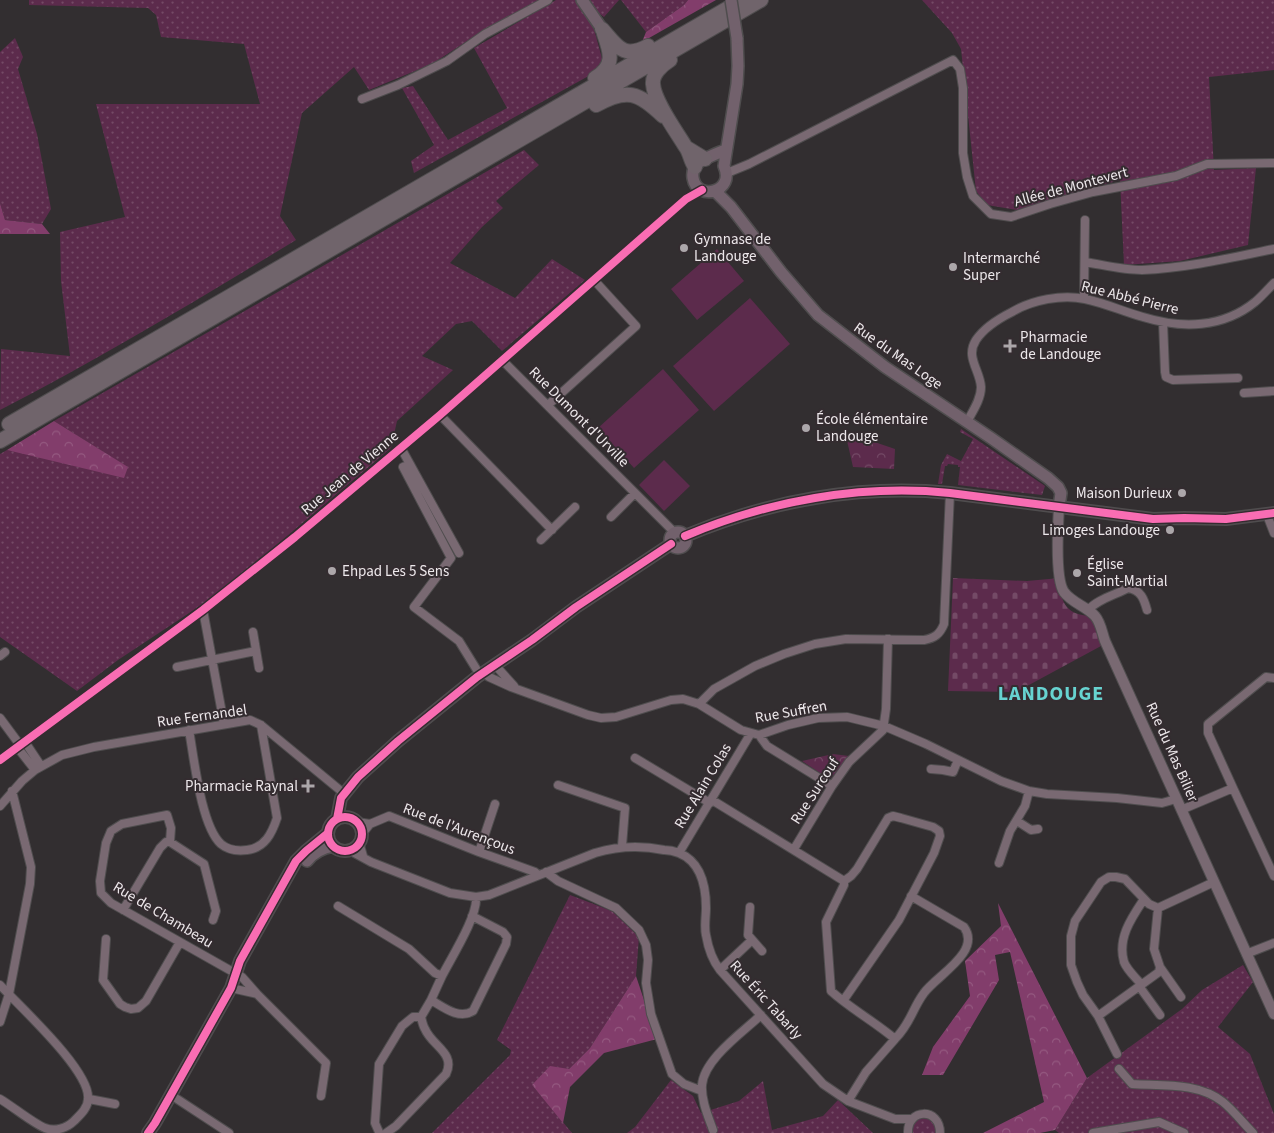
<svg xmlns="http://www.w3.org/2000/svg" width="1274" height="1133" font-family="'Source Sans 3',sans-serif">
<defs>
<pattern id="grass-dots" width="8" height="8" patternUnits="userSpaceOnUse" patternTransform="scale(1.25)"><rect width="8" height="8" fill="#5c2b4c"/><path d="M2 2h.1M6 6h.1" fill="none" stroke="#744a66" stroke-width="1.8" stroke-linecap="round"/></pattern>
<pattern id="forest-crowns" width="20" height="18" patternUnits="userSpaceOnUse" patternTransform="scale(1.25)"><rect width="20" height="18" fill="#823d6b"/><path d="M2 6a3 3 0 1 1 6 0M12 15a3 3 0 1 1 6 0" fill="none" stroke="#945980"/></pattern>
<pattern id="cemetery-stones" width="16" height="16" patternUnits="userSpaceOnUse" patternTransform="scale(1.25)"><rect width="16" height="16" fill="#5c2b4c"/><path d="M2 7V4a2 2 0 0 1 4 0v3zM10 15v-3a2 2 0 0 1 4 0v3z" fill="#744a66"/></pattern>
<pattern id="park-crowns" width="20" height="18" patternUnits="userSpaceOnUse" patternTransform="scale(1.25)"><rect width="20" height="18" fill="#5c2b4c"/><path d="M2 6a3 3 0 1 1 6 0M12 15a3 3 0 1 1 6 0" fill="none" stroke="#744a66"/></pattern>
</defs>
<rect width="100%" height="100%" fill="#322e30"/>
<path fill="url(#grass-dots)" d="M29 0H540L478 34 432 64 369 90 354 67 302 113 280 216 296 240C199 299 101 358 0 410L1 349 70 356 61 281 60 232 125 217 96 104H260L244 44 161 37 156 15 148 8 29 5Z
M556 0H575L594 29 603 62 594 73 414 173 411 161 434 145 402 88 413 86 448 140 507 108 474 48Z
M588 0H619L604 17 597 12Z
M621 0H688L684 5 646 32Z
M922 0H1274V70L1209 77 1214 170 1256 168 1248 245 1180 261 1124 265 1120 180 1017 210 987 205 976 191 961 49 952 33Z
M15 38 23 57 18 69 37 134 51 209 42 224 5 220 0 203V52Z
M524 150 539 165 496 201 503 208 482 227 450 263 515 298 552 259 585 280 502 351 472 321 456 324 422 356 453 370 397 421 391 448 221 592 118 660 77 691 0 637V454L7 450 127 467 54 421Z
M961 429 1045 486 1042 495 958 485 960 467H958V465L948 464 947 466H945L942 484H938L941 465 947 454 961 461 973 439 960 432Z
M570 895 612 911 639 937 636 976 590 1048 569 1069 532 1085 572 1133H432L510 1055 511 1050 497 1040Z
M1243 965 1253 982 1218 1027 1250 1054 1274 1114V1133H1059L1055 1130 1087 1078 1182 1009 1202 990Z
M671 1080 693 1096 701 1113 739 1101 763 1081 772 1130 823 1116 838 1100 873 1133H627L635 1127Z
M921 1118C931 1118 937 1123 936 1133H912L914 1123Z"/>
<path fill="url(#forest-crowns)" d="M688 0H716L642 42 646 32 684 5Z
M0 203 5 220 42 224 50 234H0Z
M54 421 128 467 124 478 7 450Z
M998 903 1087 1078 1055 1130 1040 1133H983L1044 1102 1010 952 995 955 999 980 943 1075H922L933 1047 970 996 965 961 1001 926Z
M636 976 657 1039 604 1053 570 1087 563 1123 532 1085 550 1066 569 1069 590 1048Z"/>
<path fill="url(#cemetery-stones)" d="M953 578 1027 581 1060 578C1059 601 1066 616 1092 616L1101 646 1016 692 948 691Z"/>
<path fill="url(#park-crowns)" d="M851 434 895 449 894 469 853 467 846 436Z
M833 754 849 756 831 778 826 777 802 761Z"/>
<path fill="#5c2b4c" d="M717 249 744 281 697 320 671 289Z
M750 298 790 344 714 411 673 366Z
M663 369 699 410 634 468 598 428Z
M664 460 690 486 664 511 639 485Z"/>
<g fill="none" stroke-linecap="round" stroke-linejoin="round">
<g stroke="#4f4d4e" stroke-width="10">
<path id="minor" d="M362 99 398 85 447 61 485 34 548 0
M727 173 749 164 953 60 960 69 963 88V153L967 177 973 196 991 214 1011 217 1050 204 1093 192 1176 176 1207 164 1274 163
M1085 262C1104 265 1123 270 1142 270 1187 268 1230 258 1274 249
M1084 298 1085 220
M1163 322 1165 372 1166 377 1173 380 1238 378
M502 360 674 532
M1244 393 1274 391
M548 405 636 326 594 280
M440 415 552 530
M967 422C972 412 981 400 981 387 980 370 965 357 976 340 984 328 1000 318 1012 312 1032 300 1062 294 1085 299 1105 303 1124 312 1143 317 1182 329 1223 328 1255 302 1262 296 1268 289 1274 283
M401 448 459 553
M410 464 403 467 451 558 414 607 459 641 480 675
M1267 515 1274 533
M611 517 635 493
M541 540 575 507
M203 610 224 724
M1088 610C1098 599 1115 595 1128 588 1141 590 1144 599 1147 610
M253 632 259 668
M0 656 5 652
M495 665 514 686
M177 667 256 651
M483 673 489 677 511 687 588 715 601 718 616 717 671 700 683 699 699 704 741 730 759 735 788 725 818 718 847 717 884 726 926 744 1001 781 1029 791 1047 794 1117 798 1162 803 1176 799
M699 704 714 689 755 666 784 654 815 644 846 639 924 640C935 638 940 634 944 624L950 493
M0 718 20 745
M189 730C194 758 201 826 221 844 228 850 239 851 247 850 265 848 272 833 277 818L261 725
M759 735 767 746 832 786
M25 742 41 766
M17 747 35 770
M635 758 710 803
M0 760 203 610 295 537 440 415 686 199 702 190
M931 769 943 770 953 772 958 760
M558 785 625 808 622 846
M1233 788 1274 876
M712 800 844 881
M0 806 22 781 35 770 62 755 94 747 250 720 261 725 341 791 346 793
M1181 810 1233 788 1208 733V724L1266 677 1274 678
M1017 821 1031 830 1038 829
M357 822 370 824
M362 834 370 824 389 816 479 852 535 872 538 875
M170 842 171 828 167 815 122 824 111 831 106 843 100 881 101 893 111 903 242 977 257 994 231 988
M359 842 363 856
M794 849 832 786 849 762 883 730 886 709 888 639
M349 850 371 862 450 893 476 897 489 895 595 853C618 846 640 845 664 850 668 850 674 851 679 853 701 862 706 886 706 908 706 916 704 927 706 935 708 947 713 961 720 970L823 1084 848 1101 895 1119H912
M479 852 495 804
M679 853 751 733
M999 863 1010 831 1025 806 1029 791
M546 872 558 881 616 908 639 930 646 945 648 960 646 983 651 1014 672 1074 684 1084 702 1091
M844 881V885L826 922 831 991C851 1009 875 1022 895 1039L866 1072 848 1101
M338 906 409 949 435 973 442 976C451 958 478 916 476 897
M750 907 748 935 762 951
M123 910 160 848 166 842H170L204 864 216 911 213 920
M106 939 103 980 120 1004 125 1007 131 1009 138 1008 146 1001 180 942
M1246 954 1274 943
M1160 967 1181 997
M720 970 752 940
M442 976 431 1000C443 1007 459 1020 473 1011L506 944 507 937 503 932 472 916
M1141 984C1136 978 1127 970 1124 962 1117 938 1132 917 1144 899
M0 985C19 1006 91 1071 88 1099 88 1108 80 1115 74 1121 67 1128 55 1132 45 1128 34 1124 12 1106 0 1099
M1139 986 1160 1015
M257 994 326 1063 321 1096
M843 1001 899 920 934 853 940 836 939 831 933 827 901 818 893 816 888 818 857 869 851 876 844 881
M1098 1016 1159 972 1160 967 1154 949 1158 908
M0 1022 9 994 30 884 31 867 12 791
M895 1039C911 1023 912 1009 924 993 936 976 982 952 964 927L911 896
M1117 1054 1098 1016 1083 995 1077 982 1071 965V936L1075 921 1101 882 1109 877H1116L1125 879 1149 904 1158 908 1214 882
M1119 1069 1132 1084C1161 1086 1198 1082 1223 1102 1234 1111 1243 1123 1253 1133
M171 1095 229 1133
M89 1099 115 1104
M713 1130C708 1116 701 1100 702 1085 704 1059 743 1032 761 1015
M379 1132 375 1123 379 1064 402 1026 413 1017H421
M386 1133 396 1126 446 1074C456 1053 432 1046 425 1029 423 1026 422 1021 421 1017L431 1000
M908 1133C907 1108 940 1107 940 1133
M1093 1133 1159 1122 1184 1133"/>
</g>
<g stroke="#4f4d4e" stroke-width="12">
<path id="tertiary" d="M1059 507C1058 524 1055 579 1064 592 1072 603 1086 606 1095 616 1101 623 1102 633 1105 641L1274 1014"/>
</g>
<g stroke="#4f4d4e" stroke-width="14">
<path id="secondary" d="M582 0 602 29
M726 150C720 152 701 160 698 163 694 167 692 172 693 178 697 202 736 192 724 166L737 84 738 66 737 38
M715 191 731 207 781 272 818 315 885 367 991 438 1048 478 1058 487 1061 493 1059 507
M670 540a8 8 0 1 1 16 0a8 8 0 1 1-16 0Z
M685 536C768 501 860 484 950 493L1153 519 1184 518 1226 519 1274 513
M328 834a17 17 0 1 1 34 0a17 17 0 1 1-34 0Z
M337 819 341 798 358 777 398 741 477 677 532 640 576 607 671 544
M307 861C313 853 322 848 333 846
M148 1133 155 1123 231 988 240 961 296 861 306 851 328 833"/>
</g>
<g stroke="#4f4d4e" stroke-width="16">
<path id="trunk" d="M602 29C618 47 623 59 648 46
M670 60C662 65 652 74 653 84 654 101 676 131 685 146 690 152 690 160 695 167
M595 78C615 66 611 53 604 34
M596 105C627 88 638 92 663 116
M687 148 705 159
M9 424 742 0
M0 441 761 0"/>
</g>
<use href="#minor" stroke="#796972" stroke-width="8"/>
<use href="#tertiary" stroke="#796972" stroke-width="10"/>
<use href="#secondary" stroke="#72616c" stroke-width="11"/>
<use href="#trunk" stroke="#70646b" stroke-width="14"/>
<g stroke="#4f4d4e" stroke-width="14" stroke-linecap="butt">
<path id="secondary-bridge" d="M731 0 737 38"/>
</g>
<use href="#secondary-bridge" stroke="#72616c" stroke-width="11"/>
<g stroke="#342c30" stroke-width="11">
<path id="cycleway" d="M685 536C768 501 860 484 950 493L1153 519 1184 518 1226 519 1274 513
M0 760 203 610 295 537 440 415 686 199 702 190
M328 834a17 17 0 1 1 34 0a17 17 0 1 1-34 0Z
M337 819 341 798 358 777 398 741 477 677 532 640 576 607 671 544
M148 1133 155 1123 231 988 240 961 296 861 306 851 328 833"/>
</g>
<use href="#cycleway" stroke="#f96db3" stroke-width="8"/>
</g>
<g fill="#aca7aa" stroke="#342c30" stroke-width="2">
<circle cx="684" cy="248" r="5"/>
<circle cx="953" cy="267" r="5"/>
<path d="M1007.5 338.5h5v5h5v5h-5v5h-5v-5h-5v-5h5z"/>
<circle cx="806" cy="428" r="5"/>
<circle cx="1182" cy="493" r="5"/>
<circle cx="1170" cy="530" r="5"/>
<circle cx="332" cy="571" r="5"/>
<circle cx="1077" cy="573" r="5"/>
<path d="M305.5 778.5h5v5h5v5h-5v5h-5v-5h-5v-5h5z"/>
</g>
<g text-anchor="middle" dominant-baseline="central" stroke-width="4" stroke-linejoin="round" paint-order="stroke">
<g font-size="15" fill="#ede8eb" stroke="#342c30">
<text transform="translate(1071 187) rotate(-15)">Allée de Montevert</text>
<text transform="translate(1130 298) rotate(14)">Rue Abbé Pierre</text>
<text transform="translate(898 356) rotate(35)">Rue du Mas Loge</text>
<text transform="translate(579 417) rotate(45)">Rue Dumont d'Urville</text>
<text transform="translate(350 473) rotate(-40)">Rue Jean de Vienne</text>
<text transform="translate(791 712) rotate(-10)">Rue Suffren</text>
<text transform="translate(202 716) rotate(-8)">Rue Fernandel</text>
<text transform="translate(1172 752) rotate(66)">Rue du Mas Bilier</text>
<text transform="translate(703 786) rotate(-59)">Rue Alain Colas</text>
<text transform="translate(815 791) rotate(-57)">Rue Surcouf</text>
<text transform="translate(459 829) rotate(21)">Rue de l'Aurençous</text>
<text transform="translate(163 915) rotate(31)">Rue de Chambeau</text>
<text transform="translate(766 1000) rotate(48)">Rue Éric Tabarly</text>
</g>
<g font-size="15" fill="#ede8eb" stroke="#342c30" text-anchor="start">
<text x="694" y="239">Gymnase de<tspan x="694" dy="17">Landouge</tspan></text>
<text x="963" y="258">Intermarché<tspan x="963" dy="17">Super</tspan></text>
<text x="1020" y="337">Pharmacie<tspan x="1020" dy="17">de Landouge</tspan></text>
<text x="816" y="419">École élémentaire<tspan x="816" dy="17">Landouge</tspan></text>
<text x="1172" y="493" text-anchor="end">Maison Durieux</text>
<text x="1160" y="530" text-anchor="end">Limoges Landouge</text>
<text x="1087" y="564">Église<tspan x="1087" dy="17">Saint-Martial</tspan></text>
<text x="342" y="571">Ehpad Les 5 Sens</text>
<text x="298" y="786" text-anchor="end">Pharmacie Raynal</text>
</g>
<g font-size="20" font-weight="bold" letter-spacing="1" fill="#67d3d0" stroke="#342c30">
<text x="1051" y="694">LANDOUGE</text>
</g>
</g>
</svg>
